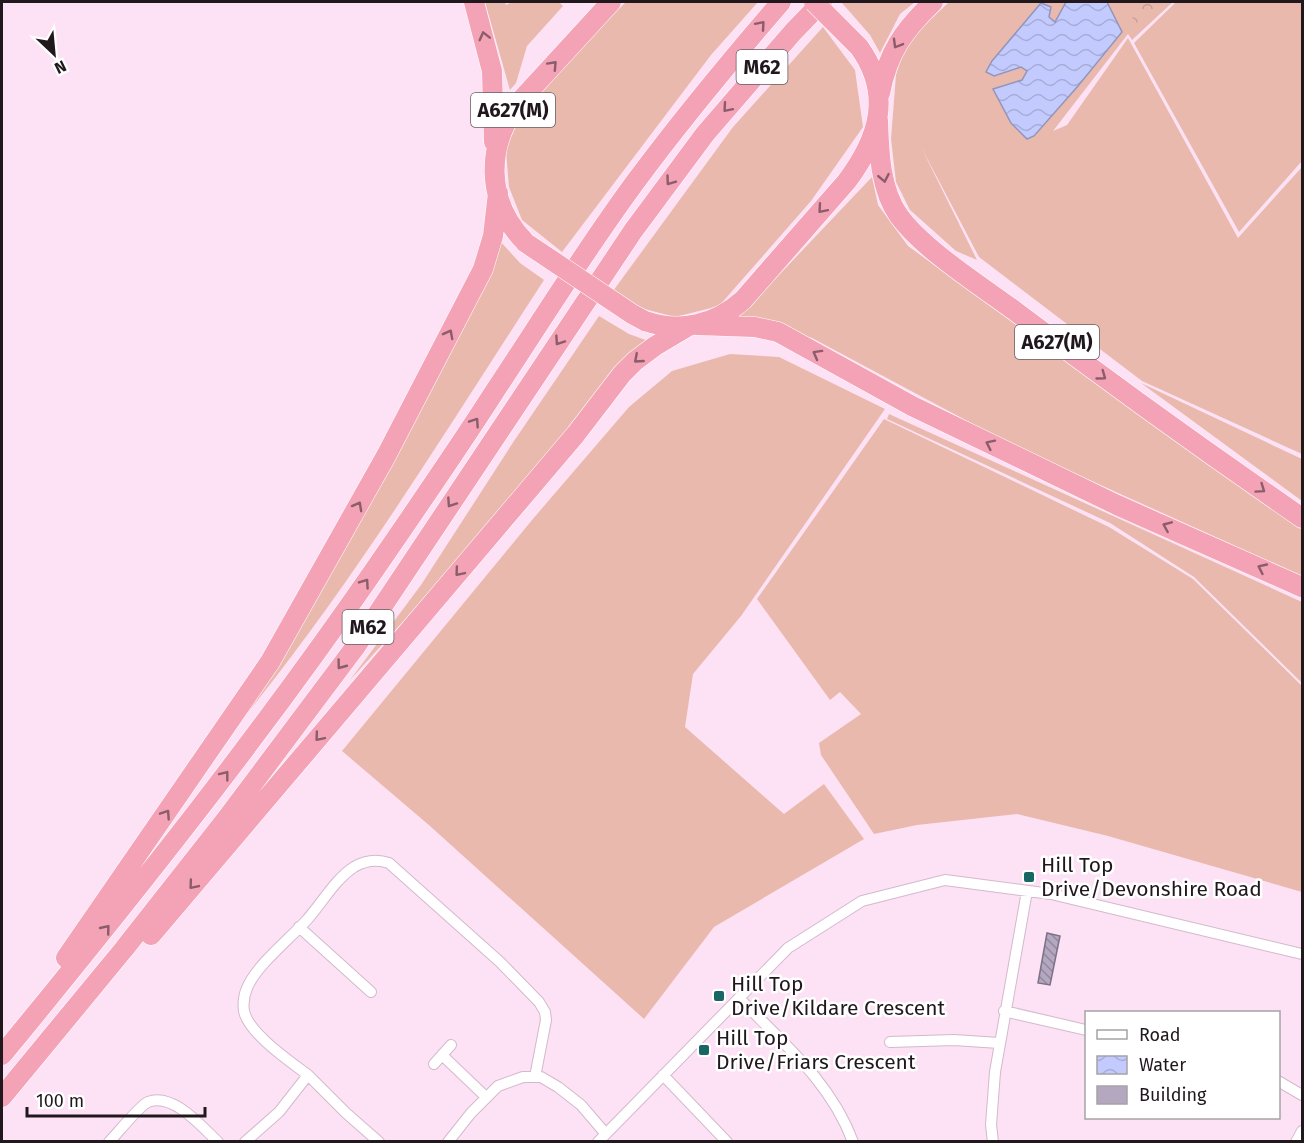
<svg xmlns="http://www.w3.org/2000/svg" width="1304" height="1143" font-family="'Fira Sans',sans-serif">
<defs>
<pattern id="forest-crowns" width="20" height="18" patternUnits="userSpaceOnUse" patternTransform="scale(1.5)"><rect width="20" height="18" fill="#eab9ad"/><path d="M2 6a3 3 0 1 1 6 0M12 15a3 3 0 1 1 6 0" fill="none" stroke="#c89e94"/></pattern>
<pattern id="water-waves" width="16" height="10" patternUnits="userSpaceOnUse" patternTransform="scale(1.5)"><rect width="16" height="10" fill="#c3cafe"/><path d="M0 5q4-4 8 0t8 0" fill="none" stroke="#a7add9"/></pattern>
<pattern id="building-back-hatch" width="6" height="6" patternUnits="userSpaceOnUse" patternTransform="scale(1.5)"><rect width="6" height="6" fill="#b4a8c1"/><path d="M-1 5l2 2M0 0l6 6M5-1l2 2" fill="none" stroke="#92889c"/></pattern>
</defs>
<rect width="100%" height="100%" fill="#fde2f5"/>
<path fill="#eab9ad" d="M485 2H505L506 5 512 2H559L563 6 527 46 516 83 510 90Z
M626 2H758L711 55 562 252 522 220 509 187 506 151 516 123 589 38Z
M844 2H915L900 14 880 53 870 35 842 3Z
M949 2H1172L1132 40 1128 34 1053 131 1067 125 1128 38 1238 238 1302 167V454L1142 381 979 257 921 147 977 260 956 251 910 210 896 182 891 139 896 75 906 43Z
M1176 2H1302V161L1239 232 1134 43Z
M823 27 855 70 863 127 811 201 719 306 675 317 633 306 613 291 733 127Z
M872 177 878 205 908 246 1188 450 1302 529V576L1014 446 812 338 740 316Z
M499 240 520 263 544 280C445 432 351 587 236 727Z
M599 316 629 334 651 342C550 455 452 569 350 680L421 585 514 441Z
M730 354 779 357 885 409 741 616 693 674 685 727 784 814 824 784 864 839 714 927 644 1019 430 826 342 751 532 520 629 407 672 371Z
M1141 383 1302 459V501Z
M889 414 1302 602V683L1194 577 1110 523 887 419Z
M884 419 1109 527 1193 579 1302 686V892L1108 836 1017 814 917 825 874 834 821 755 819 743 861 714 840 692 830 700 757 599Z"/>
<path fill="url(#forest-crowns)" d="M1137 2H1173L1136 36 1132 15Z"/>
<path fill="url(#water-waves)" stroke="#9295bb" stroke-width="1.5" d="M1066 2H1107L1122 32 1078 86 1034 136 1027 139 1011 123 993 89 1022 80 1027 71 1021 67 994 76 986 72 992 61 1041 3 1051 7 1049 17 1055 22Z"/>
<path fill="url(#building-back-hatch)" stroke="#7c7188" stroke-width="1.5" d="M1047 933 1060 936 1050 985 1038 983Z"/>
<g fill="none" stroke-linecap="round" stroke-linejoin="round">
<g stroke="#d3b9cc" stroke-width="12">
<path id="minor" d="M299 927 371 992
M739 998C783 1043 831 1082 853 1142
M1004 1011 1086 1030
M890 1042 954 1040 999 1043
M442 1055 486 1097
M434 1064 451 1045
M308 1075 346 1113 379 1142
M663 1075 727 1142
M1278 1081 1302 1095
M109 1142C117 1134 140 1105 148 1102 173 1092 202 1127 218 1142
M245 1142 279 1112 308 1075C291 1062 248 1033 244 1011 243 1004 244 995 247 988 256 966 288 940 305 922 321 905 334 880 354 867 366 860 377 859 389 863L500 962 539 1002 545 1012 546 1020 535 1077
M448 1142 471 1113 498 1086 523 1077H541L558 1087 581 1105 605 1133
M598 1142 788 948 862 901 945 880 1051 894 1302 954
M993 1142 991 1125 995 1072 1027 891
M1296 1142 1302 1131"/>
</g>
<g stroke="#fff" stroke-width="21">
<path id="motorway" d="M474 2 492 71 494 142
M880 93C888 52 904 30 933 2
M878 120C879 152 880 189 899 216 924 250 981 286 1015 311 1109 382 1205 451 1302 518
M526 243C485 202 485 144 521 100L611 2
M645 321C680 333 715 325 743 300L847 181C879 138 893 94 859 47
M697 325 755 327 778 332 912 406 1117 505 1302 587
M151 935 576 434 622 374 635 361 655 346 687 327
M66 958 270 662 386 456 483 269 493 236 498 193
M2 1055C132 897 259 737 375 569 415 511 455 453 493 394 540 323 585 250 636 181 682 119 731 60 781 2
M2 1097 124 949 224 822 356 646 633 231 705 134 793 32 822 2"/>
</g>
<use href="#minor" stroke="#fff" stroke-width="10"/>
<use href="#motorway" stroke="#f4a2b5" stroke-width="20"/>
<g stroke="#fff" stroke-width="21" stroke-linecap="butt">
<path id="motorway-bridge" d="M814 2 859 47
M526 243 632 314 645 321"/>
</g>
<use href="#motorway-bridge" stroke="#f4a2b5" stroke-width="20"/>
</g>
<defs><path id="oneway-chevron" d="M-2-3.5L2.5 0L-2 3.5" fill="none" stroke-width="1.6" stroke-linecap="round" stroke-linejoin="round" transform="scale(1.5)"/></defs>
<g stroke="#8a5d6a">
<use href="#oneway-chevron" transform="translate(761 25) rotate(-49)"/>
<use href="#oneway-chevron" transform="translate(484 36) rotate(-104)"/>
<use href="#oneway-chevron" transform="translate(897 44) rotate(120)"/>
<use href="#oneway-chevron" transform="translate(553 65) rotate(-47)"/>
<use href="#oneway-chevron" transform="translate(727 108) rotate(131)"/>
<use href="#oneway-chevron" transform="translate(884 178) rotate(79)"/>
<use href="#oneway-chevron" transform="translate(670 181) rotate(126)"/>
<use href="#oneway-chevron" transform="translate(822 209) rotate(131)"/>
<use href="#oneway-chevron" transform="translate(449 334) rotate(-62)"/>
<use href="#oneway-chevron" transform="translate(559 341) rotate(124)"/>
<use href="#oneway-chevron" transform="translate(817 354) rotate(-151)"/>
<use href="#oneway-chevron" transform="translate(638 359) rotate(139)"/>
<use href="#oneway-chevron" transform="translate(1102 376) rotate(36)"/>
<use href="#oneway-chevron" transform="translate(475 422) rotate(-56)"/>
<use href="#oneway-chevron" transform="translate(990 444) rotate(-154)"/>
<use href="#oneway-chevron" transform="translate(1261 489) rotate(35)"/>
<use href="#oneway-chevron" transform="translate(451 503) rotate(124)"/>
<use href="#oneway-chevron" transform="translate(358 506) rotate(-61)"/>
<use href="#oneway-chevron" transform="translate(1167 526) rotate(-157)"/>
<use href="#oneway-chevron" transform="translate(1262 568) rotate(-155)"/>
<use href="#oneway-chevron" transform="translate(459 572) rotate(130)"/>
<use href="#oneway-chevron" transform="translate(365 583) rotate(-55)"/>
<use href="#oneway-chevron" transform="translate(341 665) rotate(127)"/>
<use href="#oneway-chevron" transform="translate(319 737) rotate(130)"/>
<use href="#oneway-chevron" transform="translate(225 775) rotate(-52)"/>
<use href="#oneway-chevron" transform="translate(166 814) rotate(-56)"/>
<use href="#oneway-chevron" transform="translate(193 885) rotate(130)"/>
<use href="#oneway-chevron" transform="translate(106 929) rotate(-51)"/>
</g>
<g fill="#196764" stroke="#fff" stroke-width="2">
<rect x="1023" y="871" width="12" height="12" rx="3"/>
<rect x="713" y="990" width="12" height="12" rx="3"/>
<rect x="698" y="1044" width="12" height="12" rx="3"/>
</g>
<g text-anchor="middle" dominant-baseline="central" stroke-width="5" stroke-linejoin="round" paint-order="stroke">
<g fill="#fff" stroke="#645d62" stroke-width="1.5">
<rect x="736.5" y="50" width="51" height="34" rx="4.5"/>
<rect x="471" y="93" width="84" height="34" rx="4.5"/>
<rect x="1015" y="325" width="84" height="34" rx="4.5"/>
<rect x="342.5" y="610" width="51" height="34" rx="4.5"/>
</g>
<g font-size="20" font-weight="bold" fill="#21181e">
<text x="762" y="67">M62</text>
<text x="513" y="110">A627(M)</text>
<text x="1057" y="342">A627(M)</text>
<text x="368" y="627">M62</text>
</g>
<g font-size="21" fill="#21181e" stroke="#fff" text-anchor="start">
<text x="1041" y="865">Hill Top<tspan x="1041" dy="24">Drive/Devonshire Road</tspan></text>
<text x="731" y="984">Hill Top<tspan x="731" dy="24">Drive/Kildare Crescent</tspan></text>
<text x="716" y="1038">Hill Top<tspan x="716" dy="24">Drive/Friars Crescent</tspan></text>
</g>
</g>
<rect width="1304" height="1143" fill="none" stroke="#21181e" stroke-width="6"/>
<rect x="1085" y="1011" width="195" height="108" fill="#ffffff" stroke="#a6a3a5" stroke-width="1.5"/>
<rect x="1097" y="1030" width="30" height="9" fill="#ffffff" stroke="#a6a3a5" stroke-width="1.5"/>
<text x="1139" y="1041" font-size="18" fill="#21181e">Road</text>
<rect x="1097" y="1056" width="30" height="18" fill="url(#water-waves)" stroke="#a6a3a5" stroke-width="1.5"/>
<text x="1139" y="1071" font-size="18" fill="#21181e">Water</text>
<rect x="1097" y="1086" width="30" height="18" fill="#b4a8c1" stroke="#a6a3a5" stroke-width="1.5"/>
<text x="1139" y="1101" font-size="18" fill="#21181e">Building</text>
<g transform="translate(54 54) rotate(154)" stroke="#ffffff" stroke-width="4.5" paint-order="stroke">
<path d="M0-4.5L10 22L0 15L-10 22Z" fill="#21181e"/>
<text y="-9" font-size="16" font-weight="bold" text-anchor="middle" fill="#21181e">N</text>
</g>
<path d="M27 1107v9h178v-9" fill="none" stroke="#21181e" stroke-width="3"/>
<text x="36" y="1107" font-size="18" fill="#21181e" stroke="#ffffff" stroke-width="4.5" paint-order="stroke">100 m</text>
</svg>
